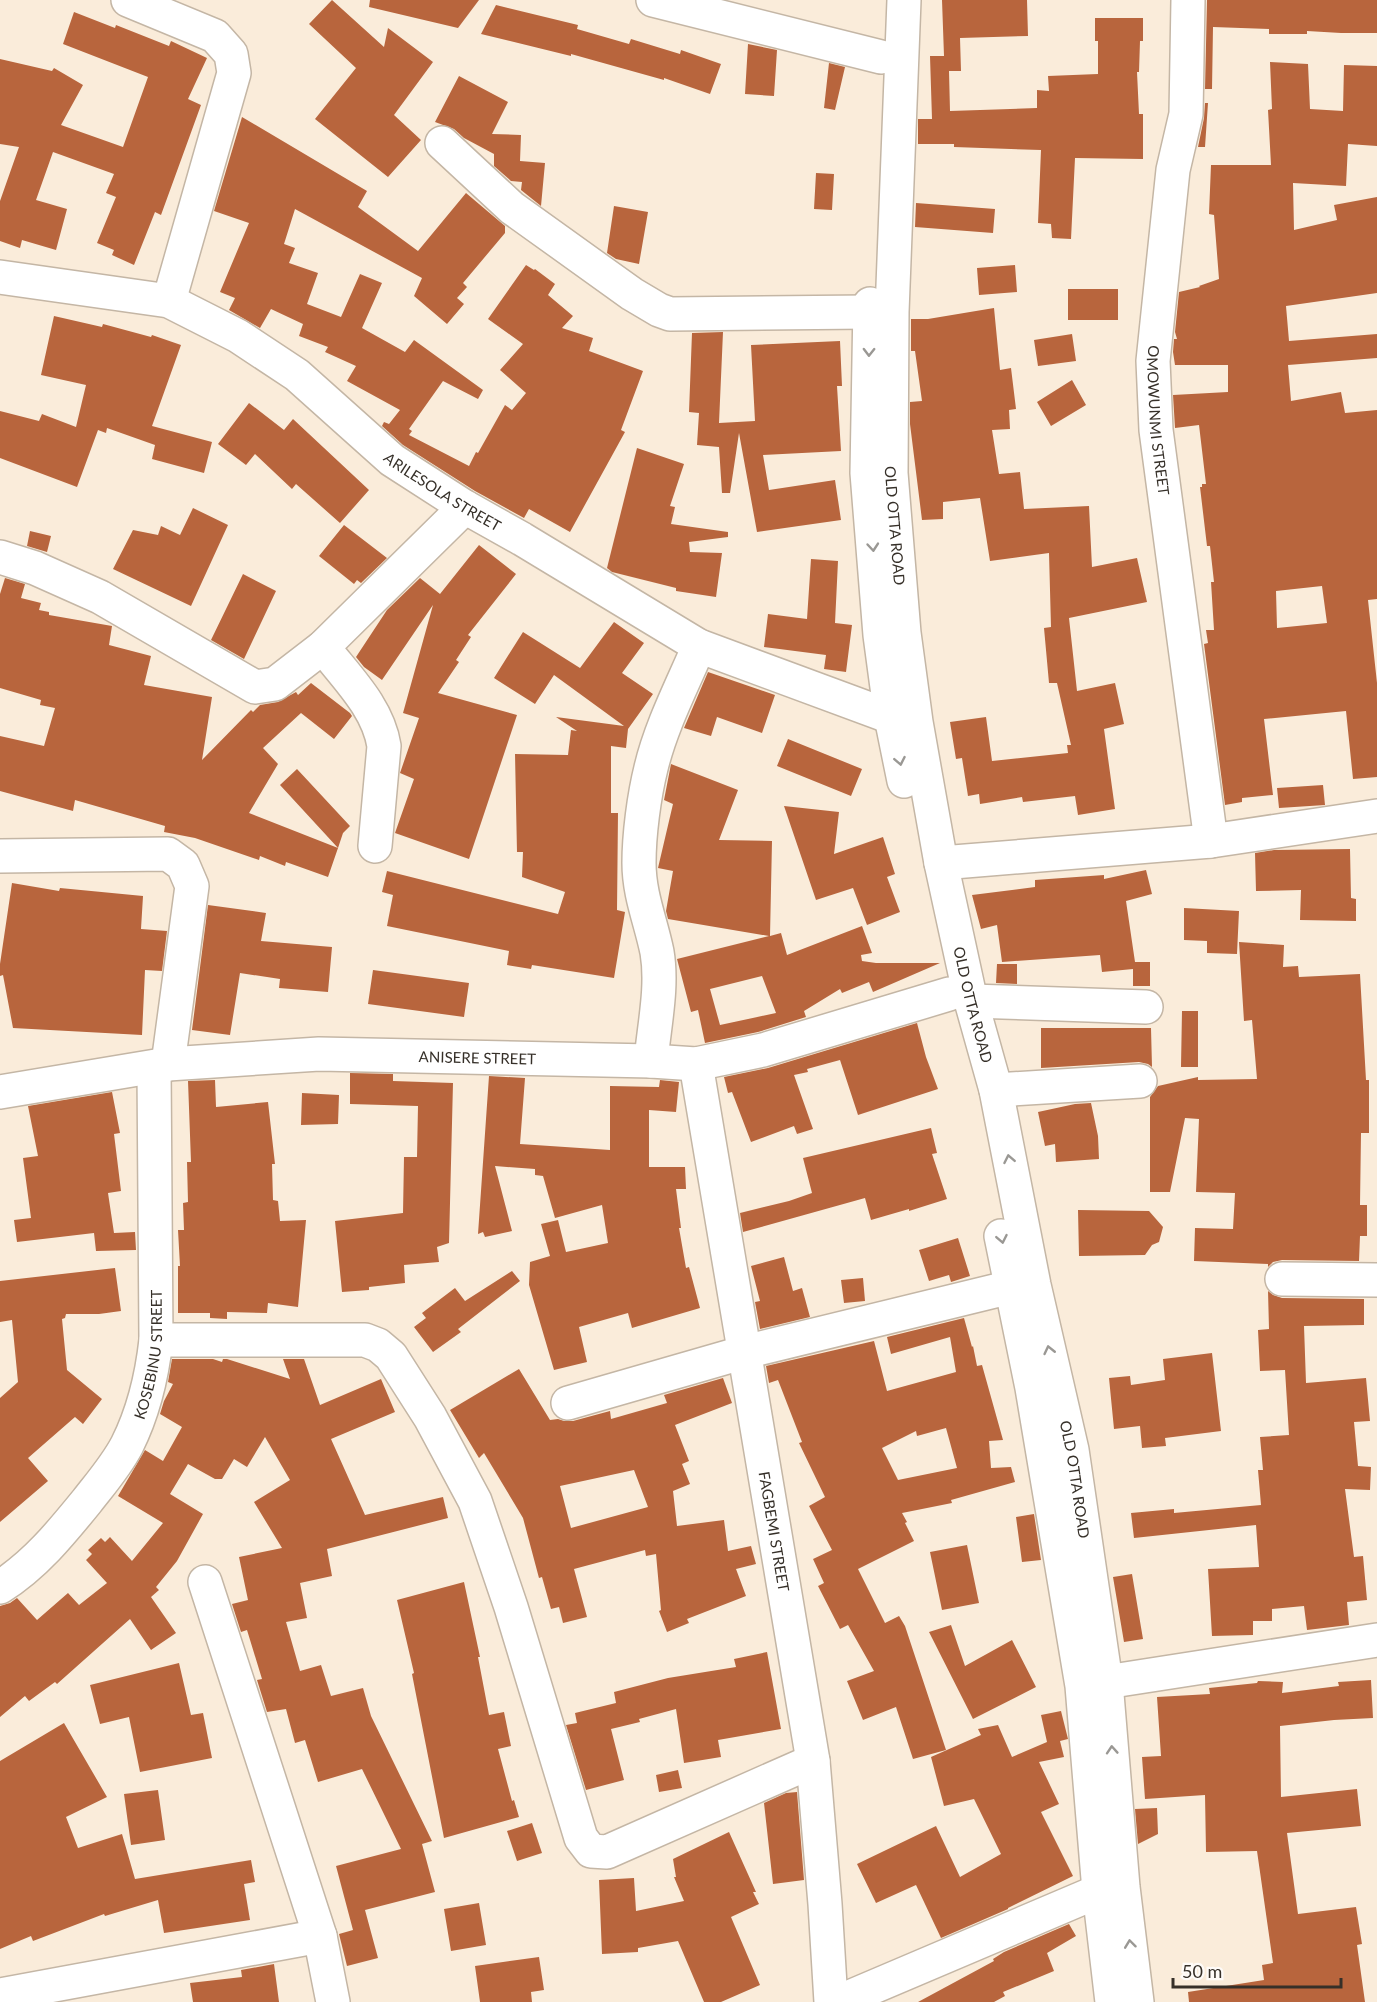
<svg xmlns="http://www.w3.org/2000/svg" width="1377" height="2002" font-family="Lato,sans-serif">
<rect width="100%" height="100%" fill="#faecda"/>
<path fill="#b8653d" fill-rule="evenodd" d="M332 0 384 47 388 28 433 62 394 115 421 140 388 177 315 119 356 68 309 24Z
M370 0H479L458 28 369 7Z
M942 0H1027L1028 36 960 38 961 71H949L950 111 1037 108V90L1049 91 1048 76 1098 74V41H1095V18H1143V41H1140L1139 72H1137L1139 114H1143V159L1075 158 1071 239 1052 238 1051 224 1038 223 1041 150 954 147V144H918V119H932L930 56H944Z
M1207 0H1377V33H1341L1307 31V34H1269V29L1213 27 1212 89H1205Z
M496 5 578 25 577 29 629 44 631 39 680 54 681 50 721 64 710 94 664 78V80L571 54V56L481 34Z
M74 12 115 28 116 25 169 46 171 41 207 58 188 99 201 105 161 215 155 212 134 265 112 255 114 250 97 243 116 197 106 193 114 174 53 152 36 200 67 209 56 250 22 240 20 248 0 241V201L19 147 0 144V59L52 71 54 68 83 85 61 125 123 147 148 77 63 44Z
M748 44 777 50 774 96 745 94Z
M1270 62 1308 64 1310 109 1343 111 1344 65 1377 66V146L1348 144 1346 186 1293 183 1294 230 1337 220 1334 205 1377 197V293L1286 306 1289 341 1377 334V358L1288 365 1291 401 1341 392 1345 413 1377 410V599L1368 600 1377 683V777L1353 779 1346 711 1264 719 1273 795 1242 798V802L1225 805 1204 644 1208 643 1206 630H1214L1211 582H1214L1210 546H1207L1200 487H1202V484H1206L1199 425 1175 428 1173 395 1228 392V365H1175L1173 352 1174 339H1177L1175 332 1179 292 1200 287 1199 286 1219 279 1214 215 1209 214 1211 165H1271L1268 110 1272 109ZM1322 586 1327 623 1277 628 1276 591Z
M829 63 845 67 835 110 824 108Z
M459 76 508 102 492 134 521 135 520 161 545 163 541 206 521 190 522 182 511 181 494 166V154L464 138 454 129 435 122Z
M1205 103H1208L1205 147H1198L1204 118Z
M242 117 367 191 358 207 418 251 466 193 505 226V233L463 283 467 287 457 298 464 304 447 324 414 296 422 278 295 209 284 244 295 248 289 263 318 273 307 304 341 317 360 274 382 283 362 328 405 352 414 340 483 390 478 399 443 381 409 429 412 431 409 435 469 466 476 452 478 453 505 405 512 410 526 393 500 370 523 344 488 319 526 265 534 270 535 269 555 284 548 295 573 316 562 328 593 338 589 351 643 371 621 430 625 432 570 532 529 509 524 518 475 491 403 445 382 426 384 422 389 424 400 410 347 381 356 366 325 352 328 347 299 336 303 324 271 309 260 328 229 310 235 298 220 292 249 223 214 211Z
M816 173 834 174 832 210 814 209Z
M916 203 995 209 993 233 915 227Z
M614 206 648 212 639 264 616 259 607 253Z
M1015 265 1017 292 979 295 977 268Z
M1068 289H1118V320H1068Z
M994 308 1000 370 1011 368 1016 409 1009 410 1010 429 992 430 999 474 1020 472 1024 509 1089 506 1092 567 1137 558 1147 602 1069 618 1077 691 1115 683 1124 724 1104 729 1115 809 1078 815 1075 796 1023 802 1022 797 980 804 979 794 968 796 962 758 956 759 950 722 986 717 992 761 1068 753 1067 745H1071L1057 683H1049L1044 628 1051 627 1049 553 990 561 980 498 943 502V519L922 520 910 424V402L922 401 915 351H911V319H928Z
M54 316 102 327 103 324 151 337 152 335 181 345 152 426 212 442 204 473 152 459 155 445 107 428 106 433 98 430 77 487 0 458V411L39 421 42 414 76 427 86 385 41 375Z
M723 332 719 423 755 421 751 345 840 341 842 386H837L841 451 763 455 769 490 835 480 841 520 757 532 739 433 730 493H722L719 447 697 445 699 413 689 412 692 333Z
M1072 334 1076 361 1038 366 1034 340Z
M1072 380 1086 405 1051 426 1037 402Z
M249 403 284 430 293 419 369 490 340 523 296 484 292 489 255 454 246 465 218 444Z
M637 448 684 464 670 506 675 507 671 524 728 532V537L689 542 690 552 722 553 716 597 676 591V588L612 572 607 568Z
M193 508 228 525 191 606 113 569 133 530 158 535 161 526 180 535Z
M344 525 387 558 361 583 357 580 354 584 319 556Z
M30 531 51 536 47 552 27 546Z
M479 545 516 574 468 635 471 637 456 660 459 662 438 693 517 715 469 859 395 833 414 779 400 773 419 718 403 713 433 605 382 680 364 667 356 657 387 610 420 578 440 594Z
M811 559 838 561 835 623 852 625 846 672 824 669 826 655 764 647 768 614 807 619Z
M243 574 276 591 244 659 211 640Z
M5 578 25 584 21 598 41 603 39 610 49 612V615L112 626 109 645 151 656 144 685 212 697 202 760 251 710 253 712 260 705 278 702 296 692 298 695 311 683 350 713 352 716 334 739 301 713 263 748 278 764 249 813 338 848 328 877 286 862 285 866 260 856 259 860 195 838 164 832 165 826 75 800 73 811 0 791V736L44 746 55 708 40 705 41 700 0 688V594Z
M614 622 644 643 622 673 653 694 628 729 626 748 611 746V813H618L617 910 625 912 614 978 532 965 531 969 507 965 509 951 387 926 393 895 382 892 387 871 558 914 565 892 522 877 523 852H517L515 754 568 755 571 730 577 731 556 717 624 726 554 675 535 704 494 678 523 632 580 668Z
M708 672 775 695 762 733 717 717 711 736 684 728Z
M788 739 862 769 851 796 777 766Z
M671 764 738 790 719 840 772 841 770 936 781 933 787 955 862 926 872 953 861 955 862 961 876 963H940L873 992 869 982 842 993 840 989 804 1011 806 1017 758 1032 705 1043 698 1010 691 1012 677 959 769 936 668 919 666 911 673 871 658 868 673 804 664 800ZM762 976 776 1013 720 1025 710 989Z
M297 769 350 826 343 833 338 848 280 785Z
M1323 785 1325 805 1279 808 1277 788Z
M784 806 839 812 834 854 883 837 895 874 887 877 900 912 867 925 853 888 816 900Z
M1350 849 1351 898 1356 899V921L1300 920 1301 890 1256 891 1255 853 1274 850Z
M1146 870 1152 894 1126 901 1135 962H1150V986H1133V969L1102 972 1100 955 1002 962 997 925 981 929 972 895 1035 887V880L1104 875V879Z
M12 883 59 891 60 888 143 896 141 929 167 931 162 971 145 970 142 1035 13 1028 3 975 0 976V964Z
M208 905 266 913 261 941 332 947 328 992 279 988 280 979 240 973 230 1035 192 1030Z
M1184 908 1239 911 1237 954 1207 953V941L1184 940Z
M1239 942 1284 945 1283 967 1298 966 1299 977 1360 974 1366 1080H1369V1133H1361L1360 1205H1367V1236H1360L1359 1261 1282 1260 1273 1262 1268 1267V1264L1194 1261 1195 1228 1233 1229 1235 1193 1196 1192 1199 1119 1185 1118 1170 1192H1150V1097L1158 1086 1198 1077V1080L1257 1079 1252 1020 1244 1021Z
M997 964H1017V984L996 983Z
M373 970 469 983 464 1017 368 1004Z
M1182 1011H1198V1067H1181Z
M917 1023 926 1057 938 1089 858 1115 840 1060 807 1069 808 1072 794 1075 813 1129 797 1134 794 1126 751 1142 732 1092 728 1093 724 1077 768 1068Z
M1041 1028H1151L1152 1067 1148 1064 1139 1062 1041 1068Z
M350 1073 393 1074V1081L453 1083 449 1243 437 1247 439 1262 404 1265 405 1283 369 1287V1290L342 1292 335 1221 403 1213 404 1157H417L418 1106 350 1104Z
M489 1076 525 1078 520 1144 610 1150V1086L659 1087 660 1080 679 1082 676 1112 649 1110V1167H685L686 1189H676L681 1228H679L686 1268 689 1267 700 1308 632 1328 628 1313 579 1327 587 1362 554 1370 529 1285 530 1262 550 1256 541 1224 558 1220 566 1252 608 1243 602 1205 555 1218 543 1176 535 1175V1169L495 1166 512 1231 485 1237 483 1232 478 1234Z
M215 1080 216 1107 268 1102 275 1164H272L273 1200 278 1201 280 1221 306 1220 298 1307 268 1303 267 1313 227 1312V1319L210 1318V1313H178V1266H180L178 1230H184L183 1203 188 1202 187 1162H191L188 1081Z
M112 1092 120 1133 114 1134 121 1191 108 1193 114 1233 135 1232 136 1250 96 1251 94 1233 17 1242 14 1220 31 1218 23 1158 38 1156 28 1106Z
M302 1093 339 1095 338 1124 301 1125Z
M1091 1103 1098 1136 1099 1159 1056 1162 1055 1144 1045 1146 1038 1112 1075 1104Z
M931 1128 937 1153 932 1154 947 1199 909 1211V1209L871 1220 865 1198 743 1232 740 1213 789 1201 812 1193 803 1158Z
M1078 1210 1149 1211 1163 1227 1159 1242 1152 1245 1145 1255 1079 1256Z
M958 1238 970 1276 951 1282 949 1275 929 1281 919 1250Z
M784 1257 793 1291 802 1288 810 1317 760 1329 755 1302 760 1301 751 1266Z
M115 1268 121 1311 99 1314H66L65 1318 62 1319 67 1370 102 1399 83 1424 75 1417 28 1458 48 1481 0 1522V1398L18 1382 12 1320 0 1322V1281Z
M512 1271 520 1281 458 1329 461 1332 433 1352 414 1327 426 1318 422 1313 455 1288 465 1301Z
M863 1278 865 1301 844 1303 841 1280Z
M1268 1291 1273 1295 1282 1298 1364 1299V1325L1304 1326 1306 1383 1366 1378 1370 1421 1354 1422 1358 1466 1371 1467 1370 1490 1345 1489 1354 1557 1363 1556 1367 1600 1347 1602 1349 1625 1307 1630 1304 1606 1272 1609V1621H1253V1635L1212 1636 1208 1569 1259 1567 1256 1525 1134 1538 1131 1513 1174 1509V1513L1261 1505 1258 1470H1263L1260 1437 1289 1435 1285 1370 1260 1371 1258 1330 1269 1329Z
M964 1318 972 1347 973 1346 977 1366 982 1365 1003 1440 989 1441 991 1468 1011 1467 1015 1482 951 1500 952 1503 902 1513 907 1522 905 1523 914 1541 858 1569 885 1623 899 1616 905 1626 946 1750 913 1759 896 1707 863 1720 847 1681 874 1671 848 1625 840 1629 818 1586 824 1583 813 1559 832 1550 809 1506 825 1497 799 1443 802 1442 778 1380 769 1383 766 1366 874 1341 887 1391 956 1372 950 1337 891 1354 887 1337ZM946 1428 957 1468 898 1480 882 1448 916 1431 917 1436Z
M1212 1353 1221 1431 1165 1438 1166 1446 1142 1448 1140 1426 1114 1429 1109 1378 1130 1376 1131 1385 1165 1380 1163 1359Z
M172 1359H213L222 1362 223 1359H227L290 1379 283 1359H304L320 1405 381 1379 395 1412 331 1439 365 1515 443 1497 448 1518 327 1549 332 1576 300 1583 307 1618 286 1622 300 1671 321 1665 331 1696 363 1688 371 1716 432 1841 422 1844 435 1892 365 1910 378 1958 347 1966 339 1934 353 1930 336 1866 401 1849 362 1769 318 1782 305 1740 295 1743 286 1709 267 1712 257 1680 262 1679 247 1630 241 1632 232 1604 248 1600 239 1557 282 1548 254 1502 290 1480 265 1437 247 1467 234 1459 222 1479H215L188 1464 170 1494 203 1514 177 1561 156 1587 159 1590 151 1597 176 1633 151 1650 130 1619 57 1684 55 1682 29 1701 25 1696 0 1717V1606L10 1603 17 1598 37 1620 68 1593 79 1605 107 1583 86 1560 92 1554 88 1550 101 1538 105 1542 110 1537 132 1561 163 1523 118 1496 145 1450 163 1461 182 1427 160 1414 164 1401 173 1384 168 1382Z
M519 1369 550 1420 558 1419 564 1421H573L610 1411 611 1419 667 1403 664 1395 723 1378 732 1403 675 1425 689 1461 682 1464 690 1484 673 1491 677 1526 724 1520 728 1551 751 1546 756 1564 736 1569 746 1596 687 1619 689 1623 667 1632 659 1611 661 1610 656 1554 646 1556 645 1550 574 1569 587 1617 563 1623 559 1607 551 1609 542 1577 539 1578 523 1518 484 1453 479 1458 450 1410ZM634 1470 648 1507 571 1528 560 1486Z
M1034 1514 1041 1560 1022 1562 1016 1517Z
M967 1545 979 1603 942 1610 930 1552Z
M1132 1574 1143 1639 1124 1642 1113 1577Z
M464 1582 480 1657H478L489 1715 504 1712 511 1746 498 1749 512 1801 514 1800 519 1817 444 1838 412 1674 414 1673 397 1600Z
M951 1625 965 1666 1012 1640 1036 1687 973 1719 929 1632Z
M767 1652 781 1729 718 1740 721 1757 684 1763 676 1709 639 1719 640 1722 611 1729 624 1780 586 1790 566 1725 577 1723 575 1713 616 1703 614 1692 668 1678 736 1667 734 1659Z
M179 1663 191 1715 203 1713 212 1758 140 1772 129 1717 100 1724 90 1685Z
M1371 1680 1373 1718 1334 1720 1280 1726 1281 1797 1357 1789 1361 1826 1287 1833 1298 1914 1356 1907 1362 1944 1357 1945 1365 2002H1189L1188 1992 1264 1980 1262 1965 1273 1963 1257 1851 1206 1852 1205 1795 1145 1799 1142 1757 1161 1756 1157 1697 1210 1694 1209 1688 1257 1683 1258 1681 1283 1682 1282 1693 1339 1686 1338 1682Z
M1061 1711 1068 1739 1060 1741 1064 1757 1039 1762 1059 1804 1041 1812 1073 1876 1008 1908V1909L941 1938 916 1885 876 1903 857 1864 936 1826 960 1877 1001 1854 974 1799 944 1806 931 1757 981 1735 978 1729 998 1725 1012 1757 1047 1742 1041 1715Z
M64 1723 107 1797 66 1817 78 1848 122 1834 135 1879 251 1860 255 1882 244 1884 250 1920 164 1933 158 1900 105 1916 104 1914 33 1941 31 1936 0 1949V1761Z
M678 1770 682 1788 659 1792 656 1775Z
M158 1790 165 1840 131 1845 124 1794Z
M797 1792 804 1880 773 1884 764 1803 786 1793Z
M1157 1808 1158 1834 1138 1844 1135 1809Z
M532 1823 542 1853 517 1861 507 1831Z
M729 1832 756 1892H753L759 1904 731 1917 760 1985 721 2002H704L678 1941 638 1948V1952L602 1954 599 1880 634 1878 636 1911 684 1901 674 1877H676L673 1859Z
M479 1903 486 1945 451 1951 444 1909Z
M1069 1924 1076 1936 1047 1953 1054 1971 1003 1992 1005 1996 994 2002H918L994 1961 993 1959 1004 1952Z
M539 1957 544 1990 531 1992 532 2002H480L475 1966Z
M274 1964 279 2002H193L190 1983 242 1977 241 1970Z"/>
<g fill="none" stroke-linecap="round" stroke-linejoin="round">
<g stroke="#c4b6a5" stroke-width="36">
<g id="minor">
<path d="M128 0 215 36 231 54 234 73 169 301"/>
<path d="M653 0 881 57"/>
<path id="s1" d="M904 0 892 312 891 473 904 633 916 722 941 863 971 1001 996 1090 1034 1285 1072 1450 1106 1682 1123 1887 1137 2002"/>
<path id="s2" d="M1188 0 1186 114 1173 170 1153 361 1156 430 1211 841"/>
<path d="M442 143 512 208 632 294 659 310 670 314 869 312"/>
<path id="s3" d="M0 277 169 301 238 336 297 375 392 460 465 507 522 539 699 646 891 717"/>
<path d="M870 304 867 473 880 635 891 717 904 781"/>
<path d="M0 557 35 568 100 597 255 687 275 684 323 647 465 507"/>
<path d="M323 647C346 677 378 707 384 746L375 846"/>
<path d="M0 856 168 854 183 865 192 886 168 1064"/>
<path d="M941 863 1211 841 1377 816"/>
<path d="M971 1001 1146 1007"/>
<path d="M651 1061C654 1026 663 987 657 952 651 922 639 895 639 863 639 835 644 796 651 768 661 726 682 686 699 646"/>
<path id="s4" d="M696 1064 813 1761 825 1904 831 2002"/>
<path d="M996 1090 1140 1081"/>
<path id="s5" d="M0 1092 168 1064 319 1054 651 1061 696 1064 763 1050 949 994"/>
<path d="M1001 1236 1032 1388 1082 1686 1099 1891 1112 2002"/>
<path d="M1282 1279 1377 1280"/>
<path d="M156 1340H365L378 1345 391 1356 430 1417 475 1501 511 1607 581 1838 591 1851 607 1852 813 1761"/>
<path d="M568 1403 745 1352 1011 1287"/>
<path d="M205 1582 320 1936 333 2002"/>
<path id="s6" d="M0 1587C35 1565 61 1533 87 1501 101 1483 116 1466 127 1445 143 1413 152 1376 156 1340L154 1067"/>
<path d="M1106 1682 1377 1640"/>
<path d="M0 1995 320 1936"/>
<path d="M838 2002 1099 1891"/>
</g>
</g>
<use href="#minor" stroke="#fff" stroke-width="33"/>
</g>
<defs><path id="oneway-chevron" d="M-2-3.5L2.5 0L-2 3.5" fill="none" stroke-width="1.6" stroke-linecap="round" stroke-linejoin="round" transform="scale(1.5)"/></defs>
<g stroke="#9a9894">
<use href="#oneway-chevron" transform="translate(869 352) rotate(91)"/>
<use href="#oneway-chevron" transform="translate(873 547) rotate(85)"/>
<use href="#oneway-chevron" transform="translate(900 761) rotate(79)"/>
<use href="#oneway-chevron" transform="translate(1009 1159) rotate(-101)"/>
<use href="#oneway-chevron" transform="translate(1002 1239) rotate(79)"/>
<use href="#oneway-chevron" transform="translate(1049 1350) rotate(-103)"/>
<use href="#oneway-chevron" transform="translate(1112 1750) rotate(-94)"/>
<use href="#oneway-chevron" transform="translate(1130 1944) rotate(-97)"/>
</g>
<g text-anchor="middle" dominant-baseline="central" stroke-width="5" stroke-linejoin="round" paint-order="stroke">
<g font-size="15" fill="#363029" stroke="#fefbf8">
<text stroke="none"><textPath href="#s2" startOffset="423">OMOWUNMI STREET</textPath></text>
<text stroke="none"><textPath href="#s3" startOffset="506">ARILESOLA STREET</textPath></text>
<text stroke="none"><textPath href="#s1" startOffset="526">OLD OTTA ROAD</textPath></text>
<text stroke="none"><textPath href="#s1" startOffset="1012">OLD OTTA ROAD</textPath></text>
<text stroke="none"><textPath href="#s5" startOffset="480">ANISERE STREET</textPath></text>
<text stroke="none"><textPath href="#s6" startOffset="286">KOSEBINU STREET</textPath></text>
<text stroke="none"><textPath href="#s1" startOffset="1498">OLD OTTA ROAD</textPath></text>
<text stroke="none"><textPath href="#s4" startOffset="474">FAGBEMI STREET</textPath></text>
</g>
</g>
<path d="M1173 1978v9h168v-9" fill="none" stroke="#363029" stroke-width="3"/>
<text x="1182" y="1978" font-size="18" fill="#363029" stroke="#fefbf8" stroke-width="4.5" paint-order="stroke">50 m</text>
</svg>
